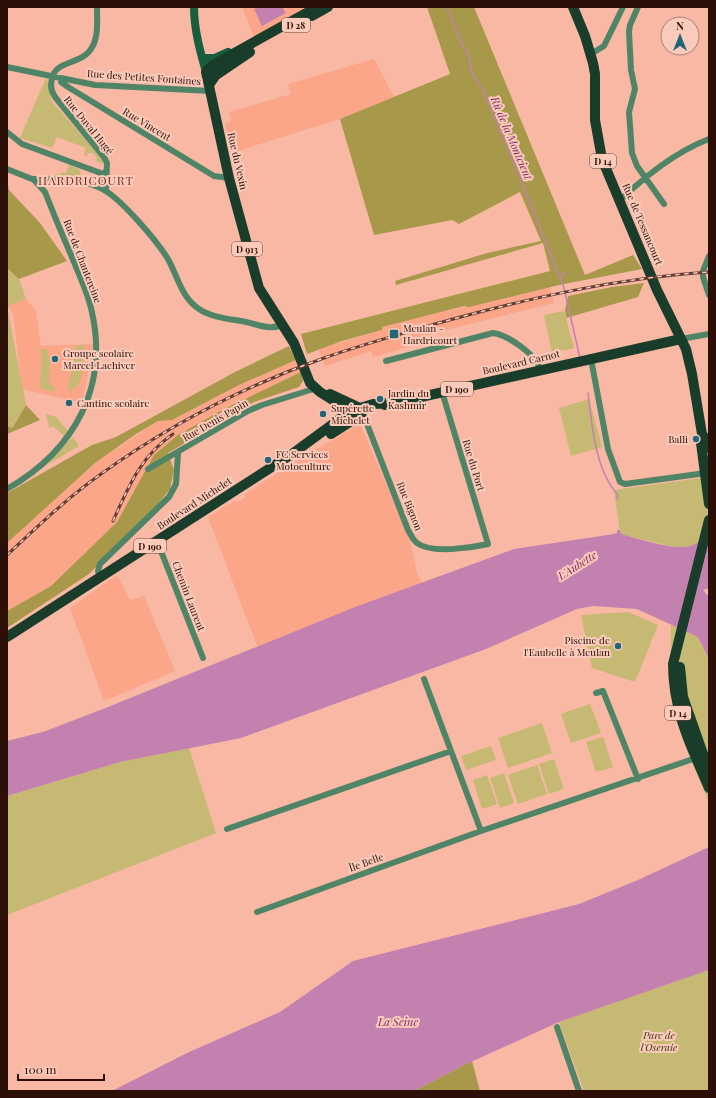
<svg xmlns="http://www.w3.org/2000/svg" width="716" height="1098" font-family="'Playfair Display',serif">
<rect width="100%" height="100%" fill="#f8b8a4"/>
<path fill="#fba589" d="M242 7H324L257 44Z
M374 59 394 97 340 119 231 153 225 124 231 121 229 112 291 94 288 84Z
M550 287 554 303 423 336 420 343 395 351 373 357 371 351 325 366 319 349 382 330 381 327 402 321Z
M26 299 36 311 41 346 94 344 82 403 22 389 13 313 7 306Z
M296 360 301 372 222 410 154 455 148 465V473L134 490 117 522 51 586 7 611V543L95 463 158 421 172 420 239 385Z
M360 424 410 539 417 573 422 583 355 607 258 648 208 517 234 501 237 502 245 498V494L303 457Z
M117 575 130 600 144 596 175 671 104 701 70 608Z"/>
<path fill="#c6b973" d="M46 78C50 82 48 95 53 103L102 158 103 164 96 161 97 158 93 153H88L87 156 84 155 86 148 57 137 52 148 20 138Z
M69 165 79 169 81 174 78 176H54L57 174H61L62 172 66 173Z
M7 268 19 279 26 299 7 306 26 405 11 428 7 426Z
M564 311 574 348 552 353 544 315Z
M84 345C83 359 86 388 68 391L76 346Z
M39 349H47L50 361 49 384 53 385 55 392 40 388 42 354Z
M589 399 602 447 571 456 559 408Z
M46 414 56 417 68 431 65 437 53 426 49 428Z
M73 437 79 446 45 466Z
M709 477V546L698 542 694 546 689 548 670 546 624 535 620 532 614 490Z
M628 612 658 625 635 682 592 668 581 615Z
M671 625 698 637 709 659V803L684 743 670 690Z
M590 704 601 733 571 743 561 714Z
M542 723 552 753 508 768 498 738Z
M603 737 613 767 596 772 586 742Z
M491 746 496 760 466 770 461 756Z
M189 748 216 833 7 915V796L120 762Z
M554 759 564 789 549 794 539 764Z
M537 765 547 794 518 804 508 775Z
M504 773 514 803 500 808 490 778Z
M487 775 497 804 482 809 473 780Z
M709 970V1091H584L559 1022Z"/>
<path fill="#a7984a" d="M427 7H474L585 275 633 255 642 269 559 285 469 307 464 306 382 327V330L342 341 307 354 301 334 550 271 543 243 396 285 395 281 487 253 541 241 520 192 459 224 452 220 374 235 340 119 450 74Z
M7 180 9 190 40 223 67 261 19 279 7 268Z
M644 283 638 297 566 318 565 310 568 296 612 287Z
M289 346 296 360 239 385 172 420 158 421 136 434 95 463 7 543V493L92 445 116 437 235 372Z
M301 372 303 381 299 387 254 402 168 453 174 470 170 489 157 505 89 574 7 628V611L51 586 117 522 154 455 178 435 222 410Z
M26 405 40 420 7 434V426L12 428Z
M472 1061 480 1091H414Z"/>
<path fill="#c381af" d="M260 7H282L286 13 262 26 254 9Z
M617 530H620V532L624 535C640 539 686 555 698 542L709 546V588L703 590 709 597V659L698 637 637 609 593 606 577 609 486 649 241 738 120 762 7 796V741L43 732 103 709 355 607 514 549 614 534 617 533Z
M709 847V970L559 1022 462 1066 414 1091H112L187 1053 280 1012 353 961 579 904 638 880Z"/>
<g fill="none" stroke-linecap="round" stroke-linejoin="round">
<path stroke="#c381af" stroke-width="1.5" d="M447 7 462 45 468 53 472 73 482 88 522 182 564 288 580 358
M560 277 565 273
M588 393C592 425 595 470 618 495L617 499"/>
<path stroke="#508467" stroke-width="6" d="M97 7C97 21 99 37 91 49 81 65 55 60 52 79 50 86 51 91 55 97L104 157 107 163 106 191
M638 7 630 25 629 32 631 70 635 89 629 112 632 153 637 166 664 204
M591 54 604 46 623 7
M7 67 95 85 210 91
M61 79V82L68 87 214 176 229 178
M7 132 22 144 106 175
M7 169 32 179H39C61 180 85 179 104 190 122 200 157 241 168 259 178 277 181 297 199 309 212 318 232 319 246 322 260 325 271 331 284 324
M99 187 100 180 105 172
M620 200C646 176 675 152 709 139
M709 256 703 271V277L709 295
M681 339 709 334
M591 359 608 449 620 482 625 484 706 473
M386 361 493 333C508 335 537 355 540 370
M362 411 408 530C411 535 413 540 417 543 431 554 471 548 488 544L442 392
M148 469 248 411 262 405 317 388
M7 489C75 450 110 386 91 308 87 292 80 277 74 262 64 239 54 215 45 192L34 180
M157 541 203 658
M100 578 98 571 100 564 169 497 176 484 178 453
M424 679 481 831
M596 693 603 691 638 779
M227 829 451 751
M257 912 481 831 696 758
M557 1027 579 1091"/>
<path stroke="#185e3e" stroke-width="8" d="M194 7C194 29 200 51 206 72L210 74
M202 58H215L228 52"/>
<path stroke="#193d2a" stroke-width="10" d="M317 7 211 66 206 72 229 178 259 288 294 343 310 383 320 392 336 402 342 412 357 417
M573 7 585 36 593 63 595 74V120L602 159 657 290 686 349 692 374 702 434 701 443 709 504
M312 16 328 7
M209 85 216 75 250 52
M330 394 360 408
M385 405 681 339
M331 434 361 415
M702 434 707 441 709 448
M709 520 673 664C673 711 691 746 709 788
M7 637 292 454 341 418 360 408 373 404 391 403
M680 667 683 697 709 771"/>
<g stroke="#653e33" stroke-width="3">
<path id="rail" d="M113 521C129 486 140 457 173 434
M7 555C37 527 67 498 101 474 169 425 245 386 324 358 360 345 398 335 435 324 525 299 616 278 709 272"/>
</g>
<use href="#rail" stroke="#facaba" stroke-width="1.5" stroke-dasharray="4.5" stroke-linecap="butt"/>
</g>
<g fill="#236678" stroke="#facaba" stroke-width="1.5">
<rect x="389" y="329" width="10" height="10" rx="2"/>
<circle cx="55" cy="359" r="4"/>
<circle cx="380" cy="399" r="4"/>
<circle cx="69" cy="403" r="4"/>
<circle cx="323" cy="414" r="4"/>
<circle cx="696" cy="439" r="4"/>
<circle cx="268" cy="460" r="4"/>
<circle cx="618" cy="646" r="4"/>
</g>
<g text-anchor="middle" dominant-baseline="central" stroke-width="4" stroke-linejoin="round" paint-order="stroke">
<g fill="#facaba" stroke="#6a473d" stroke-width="1">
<rect x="282" y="18" width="28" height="14" rx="3"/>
<rect x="590" y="154" width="26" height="14" rx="3"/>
<rect x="232" y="242" width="30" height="14" rx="3"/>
<rect x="441" y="382" width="32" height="14" rx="3"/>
<rect x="134" y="539" width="32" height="14" rx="3"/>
<rect x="665" y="706" width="26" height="14" rx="3"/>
</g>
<g font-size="9" font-weight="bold" fill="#2c0f07">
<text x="296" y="25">D 28</text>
<text x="603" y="161">D 14</text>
<text x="247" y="249">D 913</text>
<text x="457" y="389">D 190</text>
<text x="150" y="546">D 190</text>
<text x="678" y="713">D 14</text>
</g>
<g font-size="10" fill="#2c0f07" stroke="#facaba">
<text transform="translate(144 77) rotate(4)">Rue des Petites Fontaines</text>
<text transform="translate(147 124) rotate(31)">Rue Vincent</text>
<text transform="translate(89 125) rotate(51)">Rue Duval Hugé</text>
<text transform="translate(238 161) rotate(77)">Rue du Vexin</text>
<text transform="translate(643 224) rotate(67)">Rue de Tessancourt</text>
<text transform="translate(83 261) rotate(69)">Rue de Chantereine</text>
<text transform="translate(521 362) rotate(-13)">Boulevard Carnot</text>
<text transform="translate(215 420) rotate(-30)">Rue Denis Papin</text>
<text transform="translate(474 465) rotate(73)">Rue du Port</text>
<text transform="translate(194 503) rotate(-33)">Boulevard Michelet</text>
<text transform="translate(410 506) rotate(68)">Rue Bignon</text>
<text transform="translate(189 596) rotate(69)">Chemin Laurent</text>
<text transform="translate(366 862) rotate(-20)">Île Belle</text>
</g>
<g font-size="10" fill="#2c0f07" stroke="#facaba" text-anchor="start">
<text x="403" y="328">Meulan -<tspan x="403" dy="12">Hardricourt</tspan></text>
<text x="63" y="353">Groupe scolaire<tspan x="63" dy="12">Marcel Lachiver</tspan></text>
<text x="388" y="393">Jardin du<tspan x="388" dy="12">Kashmir</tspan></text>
<text x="77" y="403">Cantine scolaire</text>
<text x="331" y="408">Supérette<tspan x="331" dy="12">Michelet</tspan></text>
<text x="688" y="439" text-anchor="end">Balli</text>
<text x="276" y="454">FC Services<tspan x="276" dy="12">Motoculture</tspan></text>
<text x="610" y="640" text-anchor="end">Piscine de<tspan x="610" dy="12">l'Eaubelle à Meulan</tspan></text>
</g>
<g font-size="10" font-style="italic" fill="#3a3411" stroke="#facaba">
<text x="659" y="1035">Parc de<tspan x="659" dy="12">l'Oseraie</tspan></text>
</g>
<g font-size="11" font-style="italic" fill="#7a2b66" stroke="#facaba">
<text transform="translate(512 138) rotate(67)">Rû de la Montcient</text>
<text transform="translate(577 565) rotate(-32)">L'Aubette</text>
<text x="398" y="1021">La Seine</text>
</g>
<g font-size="12" letter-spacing="1" fill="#723019" stroke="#facaba">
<text x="86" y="180">HARDRICOURT</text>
</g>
</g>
<rect width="716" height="1098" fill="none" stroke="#2c0f07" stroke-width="16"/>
<g transform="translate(680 36)"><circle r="19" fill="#facaba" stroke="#a87f72"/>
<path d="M0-3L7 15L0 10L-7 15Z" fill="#236678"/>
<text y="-6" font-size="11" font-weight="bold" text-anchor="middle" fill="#2c0f07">N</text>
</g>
<path d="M18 1074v6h86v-6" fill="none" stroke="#2c0f07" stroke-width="2"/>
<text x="24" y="1074" font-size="12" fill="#2c0f07" stroke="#facaba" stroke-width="3" paint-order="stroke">100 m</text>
</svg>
